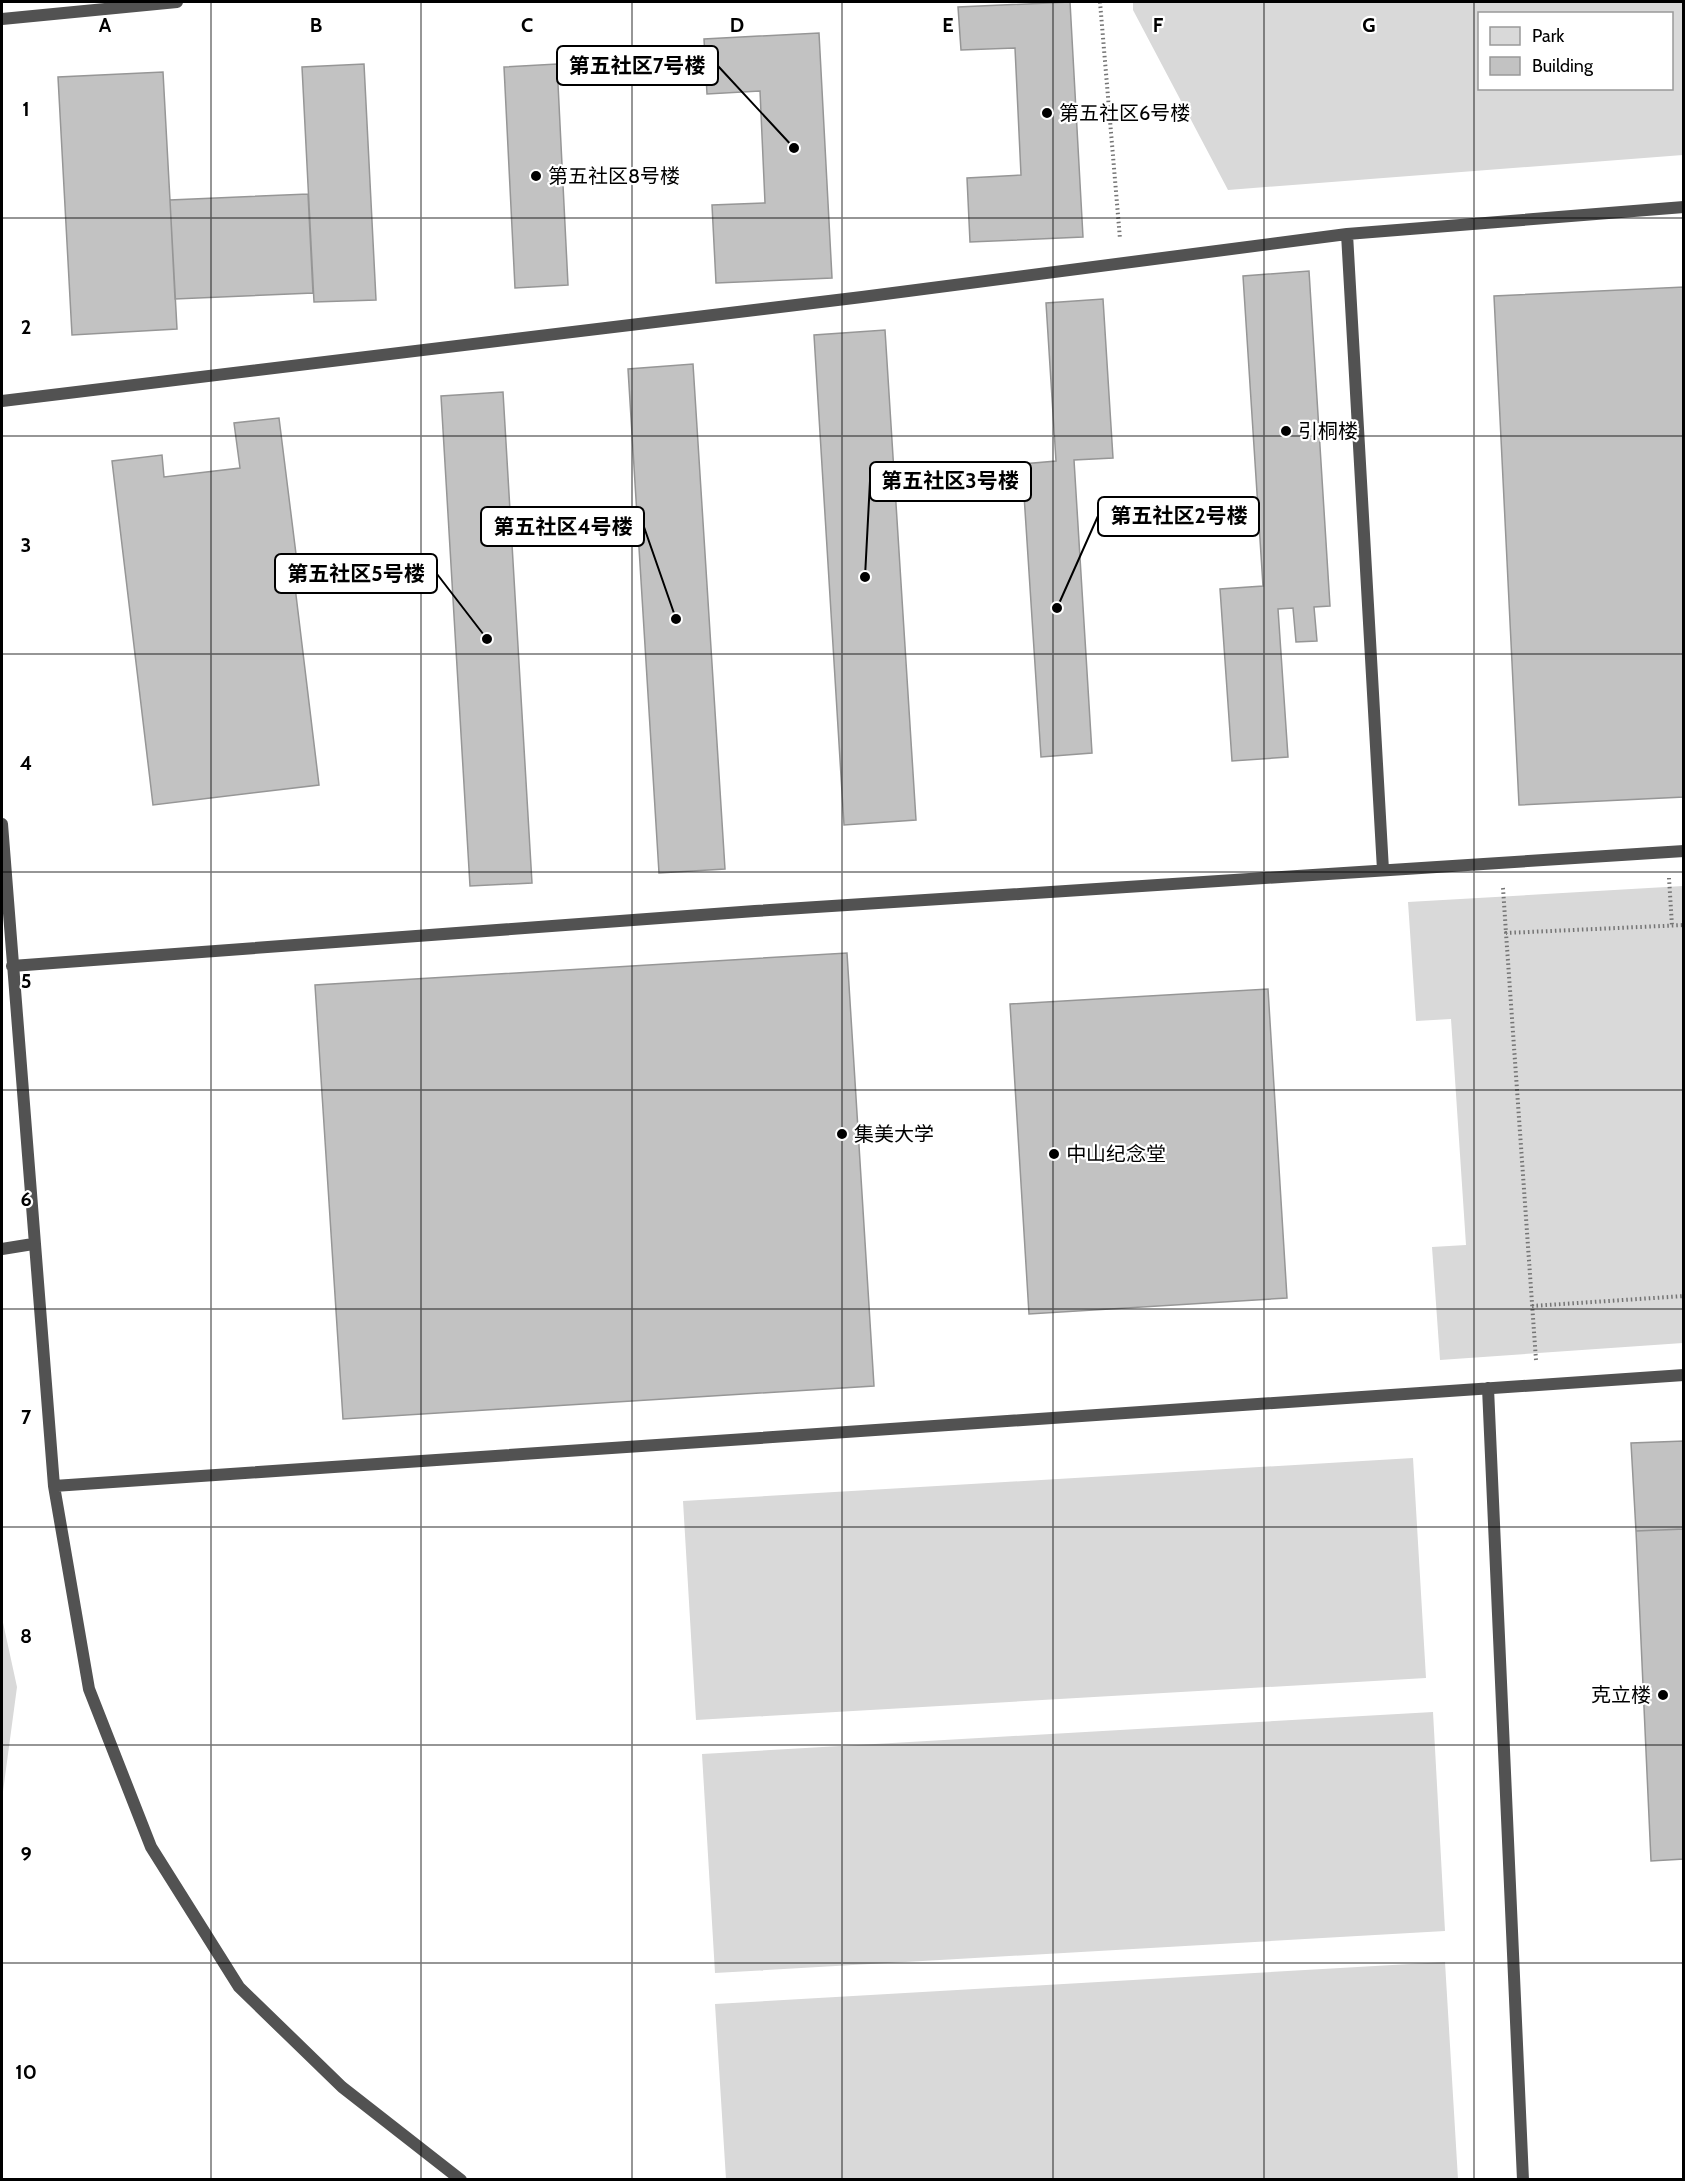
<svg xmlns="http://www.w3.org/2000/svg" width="1685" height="2181" font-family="Cabin,'Noto Sans SC',sans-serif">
<rect width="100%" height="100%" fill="#fff"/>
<path fill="#d9d9d9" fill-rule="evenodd" d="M1133 2H1683V155L1228 190 1133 10ZM1480 14H1672V88H1480Z
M1683 886V1343L1440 1360 1432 1247 1466 1245 1451 1019 1416 1021 1408 902Z
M1413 1458 1426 1678 696 1720 683 1501Z
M2 1618 17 1687 2 1799Z
M1433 1712 1445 1931 715 1973 702 1754Z
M1445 1962 1458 2179H726L715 2004Z"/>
<path fill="#c2c2c2" stroke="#969696" stroke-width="1.5" d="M1070 2 1083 237 970 242 967 178 1021 175 1015 48 961 50 958 7Z
M819 33 832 278 716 283 712 205 765 203 760 91 707 94 704 39Z
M364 64 376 300 314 302 302 67Z
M557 64 568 285 515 288 504 67Z
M163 72 177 329 72 335 58 77Z
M308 194 313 293 175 299 170 200Z
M1309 271 1330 606 1314 607 1317 641 1296 642 1293 608 1278 609 1288 757 1232 761 1220 589 1263 586 1243 276Z
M1684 287V797L1519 805 1494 296Z
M1103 299 1113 458 1074 460 1092 753 1041 757 1022 464 1056 461 1046 303Z
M885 330 916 820 844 825 814 335Z
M693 364 725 869 659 873 628 369Z
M503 392 532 883 470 886 441 396Z
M279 418 297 562H292L319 785 153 805 112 461 162 455 164 477 240 468 234 423Z
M847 953 874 1386 343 1419 315 985Z
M1268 989 1287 1298 1029 1314 1010 1004Z
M1684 1441V1529L1636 1531 1631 1443Z
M1684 1529V1859L1651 1861 1636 1531Z"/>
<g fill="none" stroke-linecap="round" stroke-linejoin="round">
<path stroke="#747474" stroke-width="4" stroke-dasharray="1.5 3" stroke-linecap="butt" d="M1100 2 1120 239
M1669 878 1672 926
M1503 888 1506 933
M1532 1306 1684 1296
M1536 1360 1506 933 1684 925"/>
<path stroke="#525252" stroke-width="12" d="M2 19 177 2
M1347 234 1383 870
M2 401 862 297 1347 234 1684 207
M2 824 54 1486 89 1689 151 1847 239 1987 342 2087 461 2180
M12 966 755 911 1684 851
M2 1249 33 1244
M1488 1388 1523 2180
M54 1486 1684 1375"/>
</g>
<path fill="none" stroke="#000" stroke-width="1.5" stroke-opacity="0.55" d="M211 2V2180M421 2V2180M632 2V2180M842 2V2180M1053 2V2180M1264 2V2180M1474 2V2180M2 218H1684M2 436H1684M2 654H1684M2 872H1684M2 1090H1684M2 1309H1684M2 1527H1684M2 1745H1684M2 1963H1684"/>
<g fill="#000" stroke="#fff" stroke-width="2">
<circle cx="1047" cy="113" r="6"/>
<circle cx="536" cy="176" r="6"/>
<circle cx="1286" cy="431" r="6"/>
<circle cx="842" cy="1134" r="6"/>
<circle cx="1054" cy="1154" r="6"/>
<circle cx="1663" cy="1695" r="6"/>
</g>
<g text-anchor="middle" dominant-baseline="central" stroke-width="4.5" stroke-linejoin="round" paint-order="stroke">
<g font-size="20" fill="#000" stroke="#fff" text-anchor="start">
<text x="1059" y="113">第五社区6号楼</text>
<text x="548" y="176">第五社区8号楼</text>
<text x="1298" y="431">引桐楼</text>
<text x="854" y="1134">集美大学</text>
<text x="1066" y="1154">中山纪念堂</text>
<text x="1651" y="1695" text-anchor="end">克立楼</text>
</g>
</g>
<g font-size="20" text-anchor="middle" font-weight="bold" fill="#000" stroke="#fff" stroke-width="4.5" stroke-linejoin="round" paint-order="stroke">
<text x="105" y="32">A</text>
<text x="316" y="32">B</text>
<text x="527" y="32">C</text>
<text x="737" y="32">D</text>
<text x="948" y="32">E</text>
<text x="1158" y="32">F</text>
<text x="1369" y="32">G</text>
<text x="26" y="116">1</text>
<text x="26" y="334">2</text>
<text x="26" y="552">3</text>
<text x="26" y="770">4</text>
<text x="26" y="988">5</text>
<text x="26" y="1206">6</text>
<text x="26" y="1424">7</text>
<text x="26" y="1643">8</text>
<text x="26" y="1861">9</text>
<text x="26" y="2079">10</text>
</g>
<path fill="none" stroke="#000" stroke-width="2" d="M794 148L718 66M865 577L870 481M1057 608L1098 516M676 619L644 527M487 639L437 574"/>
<g fill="#000" stroke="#fff" stroke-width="2">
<circle cx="794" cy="148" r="6"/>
<circle cx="865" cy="577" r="6"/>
<circle cx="1057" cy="608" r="6"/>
<circle cx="676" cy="619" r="6"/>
<circle cx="487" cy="639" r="6"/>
</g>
<g fill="#fff" stroke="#000" stroke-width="2">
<rect x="557" y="46" width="161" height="39" rx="6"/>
<rect x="870" y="462" width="161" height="39" rx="6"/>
<rect x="1098" y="497" width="161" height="39" rx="6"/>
<rect x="481" y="507" width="163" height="39" rx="6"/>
<rect x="275" y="554" width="162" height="39" rx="6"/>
</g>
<g font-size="21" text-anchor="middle" font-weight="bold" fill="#000">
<text x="637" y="73">第五社区7号楼</text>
<text x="950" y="488">第五社区3号楼</text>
<text x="1179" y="523">第五社区2号楼</text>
<text x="563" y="534">第五社区4号楼</text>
<text x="356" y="581">第五社区5号楼</text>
</g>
<rect width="1685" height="2181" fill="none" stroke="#000000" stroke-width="6"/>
<rect x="1478" y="12" width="195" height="78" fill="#ffffff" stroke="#999999" stroke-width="1.5"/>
<rect x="1490" y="27" width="30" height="18" fill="#d9d9d9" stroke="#999999" stroke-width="1.5"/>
<text x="1532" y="42" font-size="18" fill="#000000">Park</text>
<rect x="1490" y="57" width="30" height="18" fill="#c2c2c2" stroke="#999999" stroke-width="1.5"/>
<text x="1532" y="72" font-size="18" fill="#000000">Building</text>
</svg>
